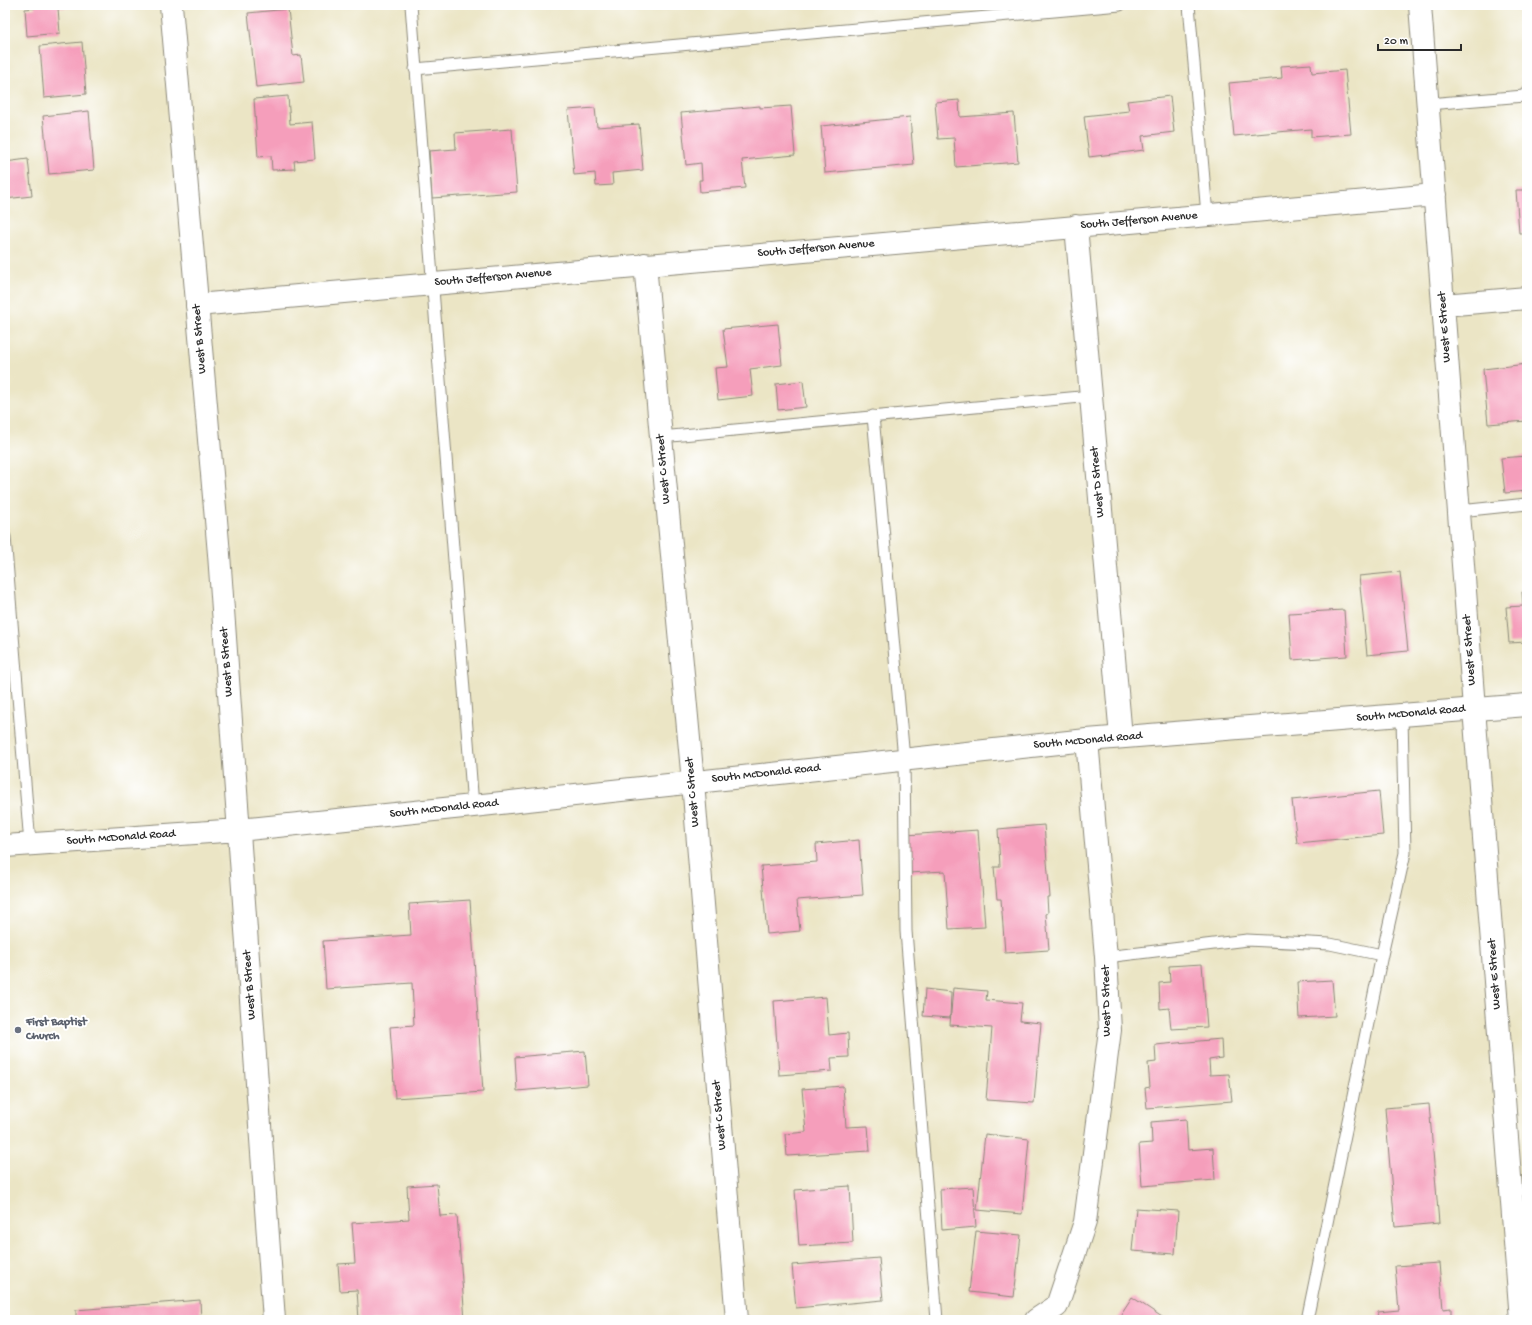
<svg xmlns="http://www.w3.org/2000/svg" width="1532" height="1325" font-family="'Gochi Hand',sans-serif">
<rect width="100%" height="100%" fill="#fff"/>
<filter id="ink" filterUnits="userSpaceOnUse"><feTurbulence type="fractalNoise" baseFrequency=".025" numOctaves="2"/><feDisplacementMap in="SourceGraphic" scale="8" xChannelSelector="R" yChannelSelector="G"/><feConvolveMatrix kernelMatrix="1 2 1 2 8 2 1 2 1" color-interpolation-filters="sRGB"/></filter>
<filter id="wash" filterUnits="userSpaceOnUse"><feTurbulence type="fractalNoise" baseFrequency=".012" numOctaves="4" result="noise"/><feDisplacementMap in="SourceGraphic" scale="16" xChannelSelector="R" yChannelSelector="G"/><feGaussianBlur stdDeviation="0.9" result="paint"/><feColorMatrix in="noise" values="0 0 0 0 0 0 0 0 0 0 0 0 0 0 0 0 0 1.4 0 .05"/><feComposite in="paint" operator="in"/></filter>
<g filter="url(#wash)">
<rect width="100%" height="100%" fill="#ebe5c5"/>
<g id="blocks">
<path fill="#f59ebb" d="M34 5H80V7L58 8 60 33 27 36 25 9 35 8Z
M288 9 293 56 301 55 304 82 256 87 248 13Z
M82 42 86 94 44 98 40 46Z
M1311 64 1312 73 1345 70 1351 134 1311 137V129L1234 136 1229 83 1282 78 1281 66Z
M288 96 290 124 312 122 315 159 294 161 295 169 272 170 271 156 258 157 254 99Z
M1170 96 1174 132 1142 136 1144 150 1089 157 1084 116 1129 111 1127 101Z
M959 100 960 117 1014 113 1018 162 956 167 954 138 938 139 935 102Z
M760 106V108L791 106 795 155 742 160 745 188 700 192 699 180H702L701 163 686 165 681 113Z
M595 108 597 127 639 124 643 170 612 173 613 185 596 186 595 173 574 175 568 110Z
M89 111 94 170 49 174 43 116Z
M910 117 914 165 825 173 821 126Z
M512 129 517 192 432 198 429 151 456 149 455 133Z
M28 159 32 196 5 199V162Z
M1516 190H1527V233H1519Z
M778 324 782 365 750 369 753 396 718 400 715 368 728 367 723 329Z
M1527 364V421L1488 424 1483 369Z
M803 381 806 407 778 410 776 384Z
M1527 456V491L1505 493 1501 458Z
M1400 572 1408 651 1367 655 1359 576Z
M1527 591V642L1509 643 1506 607 1523 606 1522 592Z
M1344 610 1347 656 1292 660 1289 613Z
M1379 791 1383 835 1297 843 1292 800Z
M1044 825 1050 897H1047L1048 913 1046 914 1049 950 1005 953 1001 899H997L994 867H1000L998 829Z
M978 830 985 927 949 929 945 871 909 873 906 835Z
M859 840 863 895 797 900 800 931 767 934 761 866 817 862 816 844Z
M470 900 483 1092 395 1098 390 1027 414 1025 412 983 326 989 323 941 411 935 409 904Z
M1202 964 1207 1027 1171 1029 1169 1008 1160 1009 1159 983 1170 982 1169 966Z
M1332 980 1335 1016 1299 1018 1297 982Z
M953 988 987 991 986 1000 1022 1003 1020 1021 1041 1023 1034 1103 986 1100 992 1028 950 1025Z
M925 989 951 992 950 1018 923 1016Z
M826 997 829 1035 848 1033 849 1057 831 1058 832 1071 779 1075 774 1001Z
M1221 1039 1222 1058 1209 1060 1210 1075 1229 1074 1232 1101 1147 1108 1145 1088 1150 1087 1148 1063 1156 1062 1155 1045Z
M585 1051 588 1085 517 1091 515 1057Z
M843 1086 846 1127 868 1126 870 1151 787 1156 785 1134 806 1132 802 1089Z
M1429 1104 1439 1223 1395 1227 1385 1108Z
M1186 1119 1188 1150 1213 1148 1215 1180 1142 1186 1139 1144 1152 1143 1151 1122Z
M985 1134 1029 1139 1022 1214 977 1210Z
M437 1184 440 1216 457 1215 465 1320H359L357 1290 340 1291 338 1264 355 1263 352 1223 409 1219 407 1186Z
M850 1186 853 1243 799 1246 795 1190Z
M973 1187 976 1227 942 1230 940 1189Z
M1136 1208 1178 1211 1175 1254 1132 1251Z
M976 1231 1021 1235 1014 1297 969 1292Z
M879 1258 883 1300 796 1308 792 1265Z
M1439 1263 1443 1309 1451 1308V1320H1379L1378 1312 1399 1310 1395 1266Z
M1132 1297 1165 1319 1164 1320H1117Z
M200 1300 201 1320H76V1310Z"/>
</g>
</g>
<g filter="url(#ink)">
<use href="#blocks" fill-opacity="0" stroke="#8b8878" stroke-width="1"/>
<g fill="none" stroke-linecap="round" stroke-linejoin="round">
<g stroke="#8b8878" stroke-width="13">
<path id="service" d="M411 5 473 806
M1189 5 1207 215
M415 69 1120 5
M1428 104 1524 96 1527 92
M873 416 904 759 906 931 937 1320
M661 437 1091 396
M1460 511 1527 504
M5 537 30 844
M1106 957 1247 940 1330 944 1382 955
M1307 1320 1382 955 1405 853 1402 716"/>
</g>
<g stroke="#8b8878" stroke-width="24">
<path id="minor" d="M1420 5 1521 1320
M1076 226 1121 737
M645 264 693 782 737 1320
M197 305 1435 195
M1443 305 1527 298
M1036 1320 1057 1306 1085 1222 1110 1030 1106 957 1087 740"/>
</g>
<g stroke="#8b8878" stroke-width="24">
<path id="tertiary" d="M171 5 219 554 274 1320
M5 846 239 830 473 806 1087 740 1527 705"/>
</g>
<use href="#service" stroke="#fff" stroke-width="11"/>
<use href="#minor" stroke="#fff" stroke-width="22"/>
<use href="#tertiary" stroke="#fff" stroke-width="22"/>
</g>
</g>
<circle fill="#6b7280" stroke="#fff" stroke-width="1.5" cx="18" cy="1030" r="4"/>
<g text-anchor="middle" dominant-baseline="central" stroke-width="4" stroke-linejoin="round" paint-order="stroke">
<g font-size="12" fill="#2b2b2b" stroke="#fff">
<text transform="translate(1139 221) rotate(-5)">South Jefferson Avenue</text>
<text transform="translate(816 249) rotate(-5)">South Jefferson Avenue</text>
<text transform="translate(493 278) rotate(-5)">South Jefferson Avenue</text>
<text transform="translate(1445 327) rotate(-94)">West E Street</text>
<text transform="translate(200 339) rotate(-95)">West B Street</text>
<text transform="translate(664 469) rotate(-95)">West C Street</text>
<text transform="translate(1098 482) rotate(-95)">West D Street</text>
<text transform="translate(1470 650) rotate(-94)">West E Street</text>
<text transform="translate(227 662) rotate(-94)">West B Street</text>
<text transform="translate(1411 714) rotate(-5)">South McDonald Road</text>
<text transform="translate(1088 741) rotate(-5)">South McDonald Road</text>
<text transform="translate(766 774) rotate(-6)">South McDonald Road</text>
<text transform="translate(693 792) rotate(-95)">West C Street</text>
<text transform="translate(444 809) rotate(-6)">South McDonald Road</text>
<text transform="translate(121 838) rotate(-4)">South McDonald Road</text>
<text transform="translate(1495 974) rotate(-94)">West E Street</text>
<text transform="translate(250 985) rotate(-94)">West B Street</text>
<text transform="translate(1107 1001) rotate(-91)">West D Street</text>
<text transform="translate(720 1115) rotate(-95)">West C Street</text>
</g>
<g font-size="12" font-weight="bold" fill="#5b616d" stroke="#fff" text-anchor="start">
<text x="26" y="1023">First Baptist<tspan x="26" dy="14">Church</tspan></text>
</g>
</g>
<rect width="1532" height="1325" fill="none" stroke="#fff" stroke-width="20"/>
<path d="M1378 44v6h83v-6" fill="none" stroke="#2b2b2b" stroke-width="2"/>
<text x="1384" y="44" font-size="12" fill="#2b2b2b" stroke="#ffffff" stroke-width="3" paint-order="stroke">20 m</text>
</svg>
